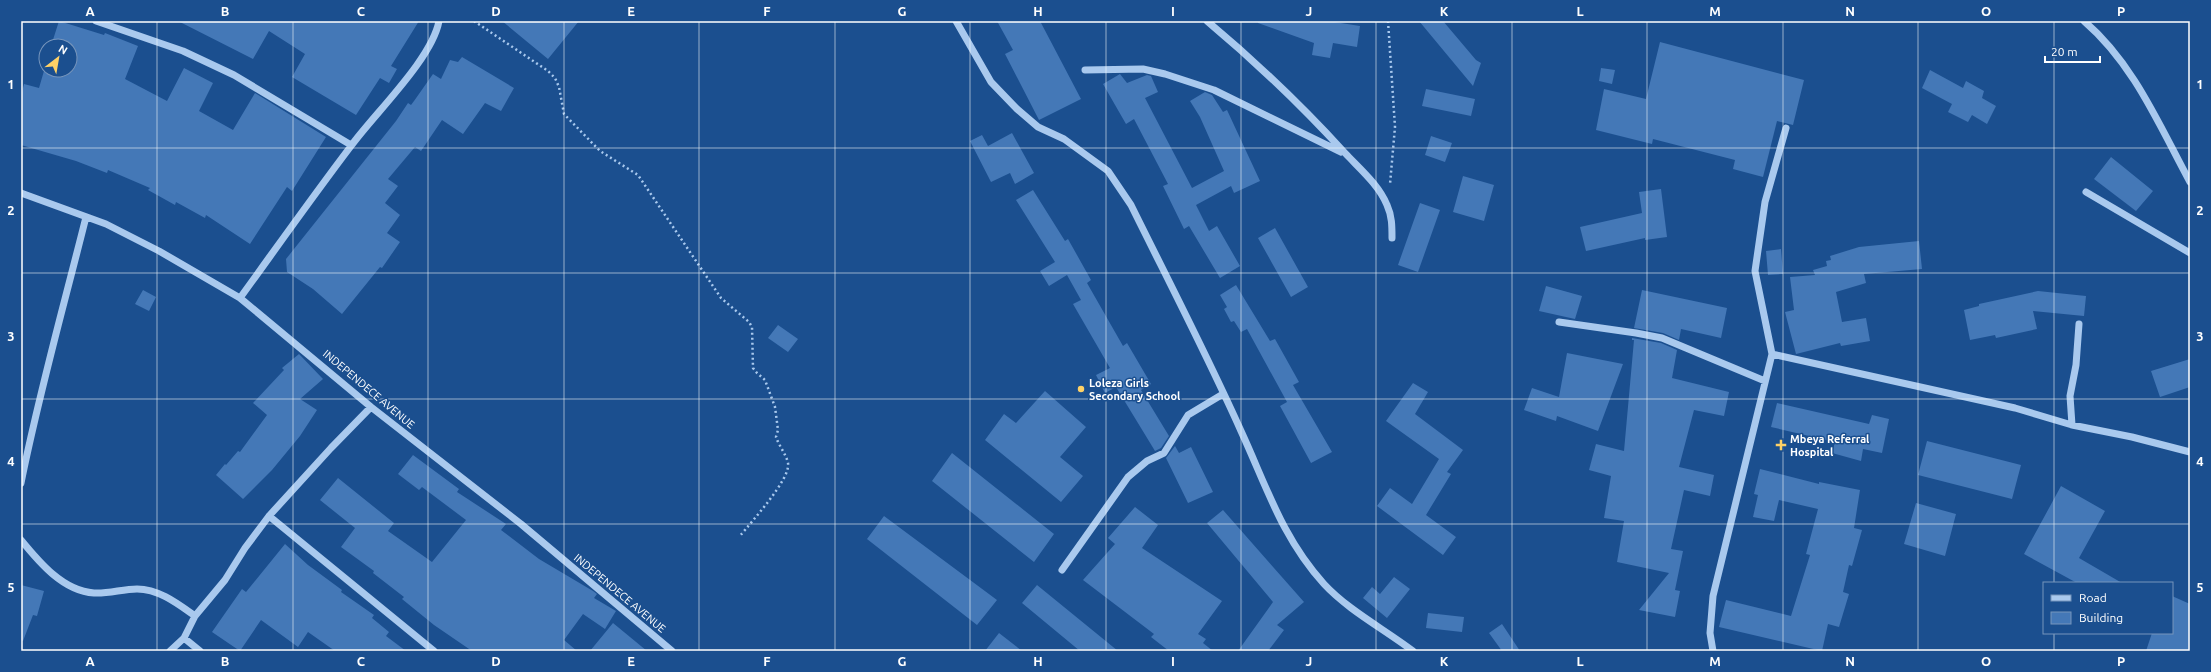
<svg xmlns="http://www.w3.org/2000/svg" width="2211" height="672" font-family="Ubuntu,sans-serif">
<rect width="100%" height="100%" fill="#1b4f8f"/>
<path fill="#4478b7" d="M59 21 104 35 105 33 138 46 125 79 167 101 184 68 213 83 199 111 233 130 255 93 326 137 292 191 287 187 250 244 206 215 205 218 176 202 175 205 148 190 150 188 108 170 107 173 76 161 21 145V96L24 84 39 88 46 64V70H70V46H51Z
M178 21H419L391 66 397 69 389 83 380 78 356 115 292 77 305 54 269 31 253 59Z
M502 21H579L548 59Z
M997 21H1040L1081 99 1039 120 1005 54 1013 50Z
M1258 21H1328L1360 26 1357 47 1333 43 1330 58 1312 55 1314 43 1258 23Z
M1419 21H1443L1476 60 1481 63 1473 86Z
M1660 42 1804 80 1793 125 1777 121 1763 177 1733 169 1735 160 1653 139 1652 144 1596 130 1604 89 1646 99Z
M462 57 514 88 501 111 485 103 463 134 442 120 421 151 415 147 388 179 398 186 385 203 400 215 387 233 400 242 382 268 380 267 342 314 313 289 287 272 286 259 396 121 408 103 411 105 414 101 433 74 441 79 450 60 458 62Z
M1601 68 1615 70 1612 84 1599 81Z
M1930 70 1963 88 1966 81 1984 91 1982 98 1996 106 1987 124 1972 115 1968 122 1948 112 1952 104 1922 88Z
M1120 74 1127 83 1147 75 1151 76 1158 92 1145 98 1192 188 1224 171 1200 117 1190 101 1205 92 1212 95 1223 112 1227 110 1260 181 1234 193 1231 186 1196 205 1209 231 1217 226 1240 266 1220 278 1189 226 1184 229 1163 186 1168 184 1134 119 1126 124 1103 84Z
M1426 89 1475 99 1471 116 1422 106Z
M1012 133 1034 173 1015 184 1010 173 991 182 970 141 982 135 988 146Z
M1431 136 1452 143 1445 162 1425 155Z
M2111 157 2153 191 2136 211 2094 179Z
M1463 176 1494 185 1484 221 1453 212Z
M1661 189 1667 237 1645 240V238L1586 251 1580 227 1642 213 1639 192Z
M1033 190 1065 241 1068 239 1091 280 1087 283 1123 346 1127 343 1151 384 1141 390 1169 436 1161 448 1155 451 1116 387 1105 393 1096 375 1110 368 1073 304 1081 300 1067 275 1049 286 1040 271 1055 262 1016 200Z
M1420 203 1440 210 1418 272 1398 265Z
M1275 228 1308 287 1291 297 1258 238Z
M1919 241 1922 269 1864 274 1866 283 1836 292 1842 322 1866 318 1870 341 1841 346 1840 343 1796 354 1785 312 1794 310 1790 277 1815 275 1813 270 1827 266 1826 261 1831 260 1830 256 1859 247Z
M1781 249 1783 274 1768 275 1766 251Z
M1236 285 1270 341 1275 339 1299 382 1293 385 1332 452 1311 463 1280 406 1287 402 1247 329 1241 332 1234 321 1231 322 1224 309 1227 307 1220 295Z
M1546 286 1582 296 1575 319 1539 311Z
M143 290 156 297 149 311 135 304Z
M1642 290 1727 308 1721 338 1681 329 1679 340 1663 333 1634 328Z
M2038 291 2086 296 2084 316 2033 311 2037 329 1996 338 1995 335 1970 340 1964 310 1979 306V304Z
M778 325 798 339 788 352 768 338Z
M1632 338 1661 343 1677 350 1672 378 1729 392 1724 416 1694 410 1679 467 1714 475 1710 496 1684 490 1671 549 1683 551 1675 590 1680 591 1675 617 1639 610 1669 573 1617 562 1624 521 1604 518 1611 476 1589 470 1596 444 1624 451 1634 340H1632Z
M1567 353 1623 364 1598 431 1557 416 1556 421 1524 410 1532 388 1559 397Z
M299 354 323 379 300 399 317 410 300 436 272 470 243 499 216 475 225 464 226 465 238 451 240 452 267 415 253 403 284 370 282 368Z
M2190 359V387L2160 397 2151 371Z
M1413 383 1428 392 1415 414 1463 450 1447 472 1451 474 1426 515 1456 537 1443 555 1377 506 1390 488 1412 504 1439 459 1386 421Z
M1045 391 1086 427 1060 457 1083 476 1061 502 985 440 1004 414 1016 423Z
M1777 403 1869 424 1872 415 1889 419 1882 453 1863 449 1861 461 1832 453 1835 442 1771 427Z
M1927 441 2021 465 2012 499 1918 475Z
M1175 446 1179 453 1191 447 1213 492 1188 503 1166 458Z
M952 453 1054 534 1034 562 932 481Z
M413 455 459 489 457 492 506 524 501 530 539 559 593 591 597 594 594 598 616 611 605 629 583 614 564 640 577 651H472L434 625 402 599 404 597 373 573 374 571 341 547 355 528 320 500 338 478 394 523 388 531 432 562 466 520 422 487 419 490 398 474Z
M1760 469 1819 484V482L1860 490 1854 528 1862 530 1852 566 1849 565 1843 592 1849 594 1839 627 1828 624 1822 651 1719 627 1726 600 1791 616 1810 555 1806 554 1818 509 1779 500 1774 521 1753 517 1758 495 1754 494Z
M2061 486 2105 511 2079 558 2122 583H2077L2024 554Z
M1916 503 1956 514 1945 556 1904 544Z
M1135 507 1158 525 1142 548 1222 601 1198 634 1206 639 1203 643 1213 651H1169L1151 637 1154 634 1083 580 1115 544 1108 538Z
M1223 510 1304 602 1277 625 1284 630 1268 651H1238L1273 602 1207 523Z
M884 516 997 600 977 625 867 539Z
M285 544 308 565 342 590 341 592 374 615 372 618 389 632 386 636 406 651H335L308 632 298 647 261 620 240 651 212 632 242 589 246 592Z
M1394 577 1410 589 1387 618 1363 598 1372 587 1380 594Z
M21 585 44 591 37 616 33 615 23 641H21Z
M1037 585 1118 651H1080L1022 603Z
M2172 596 2190 604V651H2146L2152 633H2172Z
M1428 613 1464 617 1462 632 1426 628Z
M613 623 647 651H590Z
M1502 624 1520 651H1502L1489 633Z
M999 633 1022 651H985Z"/>
<g fill="none" stroke-linecap="round" stroke-linejoin="round">
<path stroke="#a9c9ee" stroke-width="2.5" stroke-dasharray="2 3" stroke-linecap="butt" d="M474 21 548 71 555 78 559 87 564 114 600 151 638 175 721 298 749 322 752 327 753 368 757 373 765 380 775 407 778 430 776 437C779 446 786 454 788 463 791 479 751 522 740 536
M1388 21 1395 127 1390 184"/>
<path stroke="#a9c9ee" stroke-width="7" d="M96 21 183 51 234 75 351 145
M956 21 991 82 1017 109 1038 127 1064 139 1108 171 1131 205C1168 280 1207 355 1241 431 1266 485 1282 538 1324 584 1348 610 1384 629 1413 651
M1207 21C1256 62 1302 106 1345 153 1360 169 1379 185 1387 205 1392 216 1392 226 1392 238
M2084 21C2134 64 2159 125 2190 182
M1085 70 1143 69 1165 74 1214 90 1341 152
M2086 192 2190 253
M21 193 106 224 159 251 240 298 371 407 521 524 672 651
M240 298C277 247 313 196 351 146 375 113 432 59 439 21
M1559 322 1636 333 1662 338 1765 381
M1772 354 2015 408 2072 425 2132 437 2190 452
M2072 425 2070 396 2076 365 2079 324
M21 483C39 393 64 305 86 217
M269 516 434 651
M21 540C39 562 63 591 94 593 108 594 123 589 137 589 159 589 178 604 195 616
M1062 570 1128 477 1147 461 1164 453 1188 415 1223 394
M184 638 200 651
M170 651 184 638 195 616 225 580 245 548 269 516 331 448 371 407
M1713 651 1710 633 1713 596 1772 354 1755 271 1765 202 1786 128"/>
</g>
<path fill="none" stroke="#fff" stroke-width="1" stroke-opacity="0.55" d="M157 21V651M293 21V651M428 21V651M564 21V651M699 21V651M835 21V651M970 21V651M1106 21V651M1241 21V651M1376 21V651M1512 21V651M1647 21V651M1783 21V651M1918 21V651M2054 21V583M21 148H2190M21 273H2190M21 399H2190M21 524H2190M2054 633V651"/>
<g fill="#ffd166" stroke="#1b4f8f" stroke-width="1.5">
<circle cx="1081" cy="389" r="4"/>
<path d="M1779 439h4v4h4v4h-4v4h-4v-4h-4v-4h4z"/>
</g>
<g text-anchor="middle" dominant-baseline="central" stroke-width="3" stroke-linejoin="round" paint-order="stroke">
<g font-size="11" font-weight="bold" fill="#fff" stroke="#1b4f8f" text-anchor="start">
<text x="1089" y="383">Loleza Girls<tspan x="1089" dy="13">Secondary School</tspan></text>
<text x="1790" y="439">Mbeya Referral<tspan x="1790" dy="13">Hospital</tspan></text>
</g>
<g font-size="11" fill="#fff" stroke="#1b4f8f">
<text transform="translate(369 389) rotate(40)">INDEPENDECE AVENUE</text>
<text transform="translate(620 593) rotate(40)">INDEPENDECE AVENUE</text>
</g>
</g>
<rect width="2211" height="672" fill="none" stroke="#1b4f8f" stroke-width="44"/>
<rect x="2043" y="582" width="130" height="52" fill="#1b4f8f" stroke="#7695bc"/>
<rect x="2051" y="595" width="20" height="6" fill="#a9c9ee" stroke="#7695bc"/>
<text x="2079" y="602" font-size="12" fill="#ffffff">Road</text>
<rect x="2051" y="612" width="20" height="12" fill="#4478b7" stroke="#7695bc"/>
<text x="2079" y="622" font-size="12" fill="#ffffff">Building</text>
<g transform="translate(58 58) rotate(31)"><circle r="19" fill="#1b4f8f" stroke="#7695bc"/>
<path d="M0-3L7 15L0 10L-7 15Z" fill="#ffd166"/>
<text y="-6" font-size="11" font-weight="bold" text-anchor="middle" fill="#ffffff">N</text>
</g>
<path d="M2045 56v6h55v-6" fill="none" stroke="#ffffff" stroke-width="2"/>
<text x="2051" y="56" font-size="12" fill="#ffffff" stroke="#1b4f8f" stroke-width="3" paint-order="stroke">20 m</text>
<rect x="22" y="22" width="2167" height="628" fill="none" stroke="#fff" stroke-width="1.5"/>
<g font-size="13" text-anchor="middle" font-weight="bold" fill="#fff">
<text x="90" y="16">A</text>
<text x="225" y="16">B</text>
<text x="361" y="16">C</text>
<text x="496" y="16">D</text>
<text x="631" y="16">E</text>
<text x="767" y="16">F</text>
<text x="902" y="16">G</text>
<text x="1038" y="16">H</text>
<text x="1173" y="16">I</text>
<text x="1309" y="16">J</text>
<text x="1444" y="16">K</text>
<text x="1580" y="16">L</text>
<text x="1715" y="16">M</text>
<text x="1850" y="16">N</text>
<text x="1986" y="16">O</text>
<text x="2121" y="16">P</text>
<text x="11" y="89">1</text>
<text x="2200" y="89">1</text>
<text x="11" y="215">2</text>
<text x="2200" y="215">2</text>
<text x="11" y="341">3</text>
<text x="2200" y="341">3</text>
<text x="11" y="466">4</text>
<text x="2200" y="466">4</text>
<text x="11" y="592">5</text>
<text x="2200" y="592">5</text>
<text x="90" y="666">A</text>
<text x="225" y="666">B</text>
<text x="361" y="666">C</text>
<text x="496" y="666">D</text>
<text x="631" y="666">E</text>
<text x="767" y="666">F</text>
<text x="902" y="666">G</text>
<text x="1038" y="666">H</text>
<text x="1173" y="666">I</text>
<text x="1309" y="666">J</text>
<text x="1444" y="666">K</text>
<text x="1580" y="666">L</text>
<text x="1715" y="666">M</text>
<text x="1850" y="666">N</text>
<text x="1986" y="666">O</text>
<text x="2121" y="666">P</text>
</g>
</svg>
